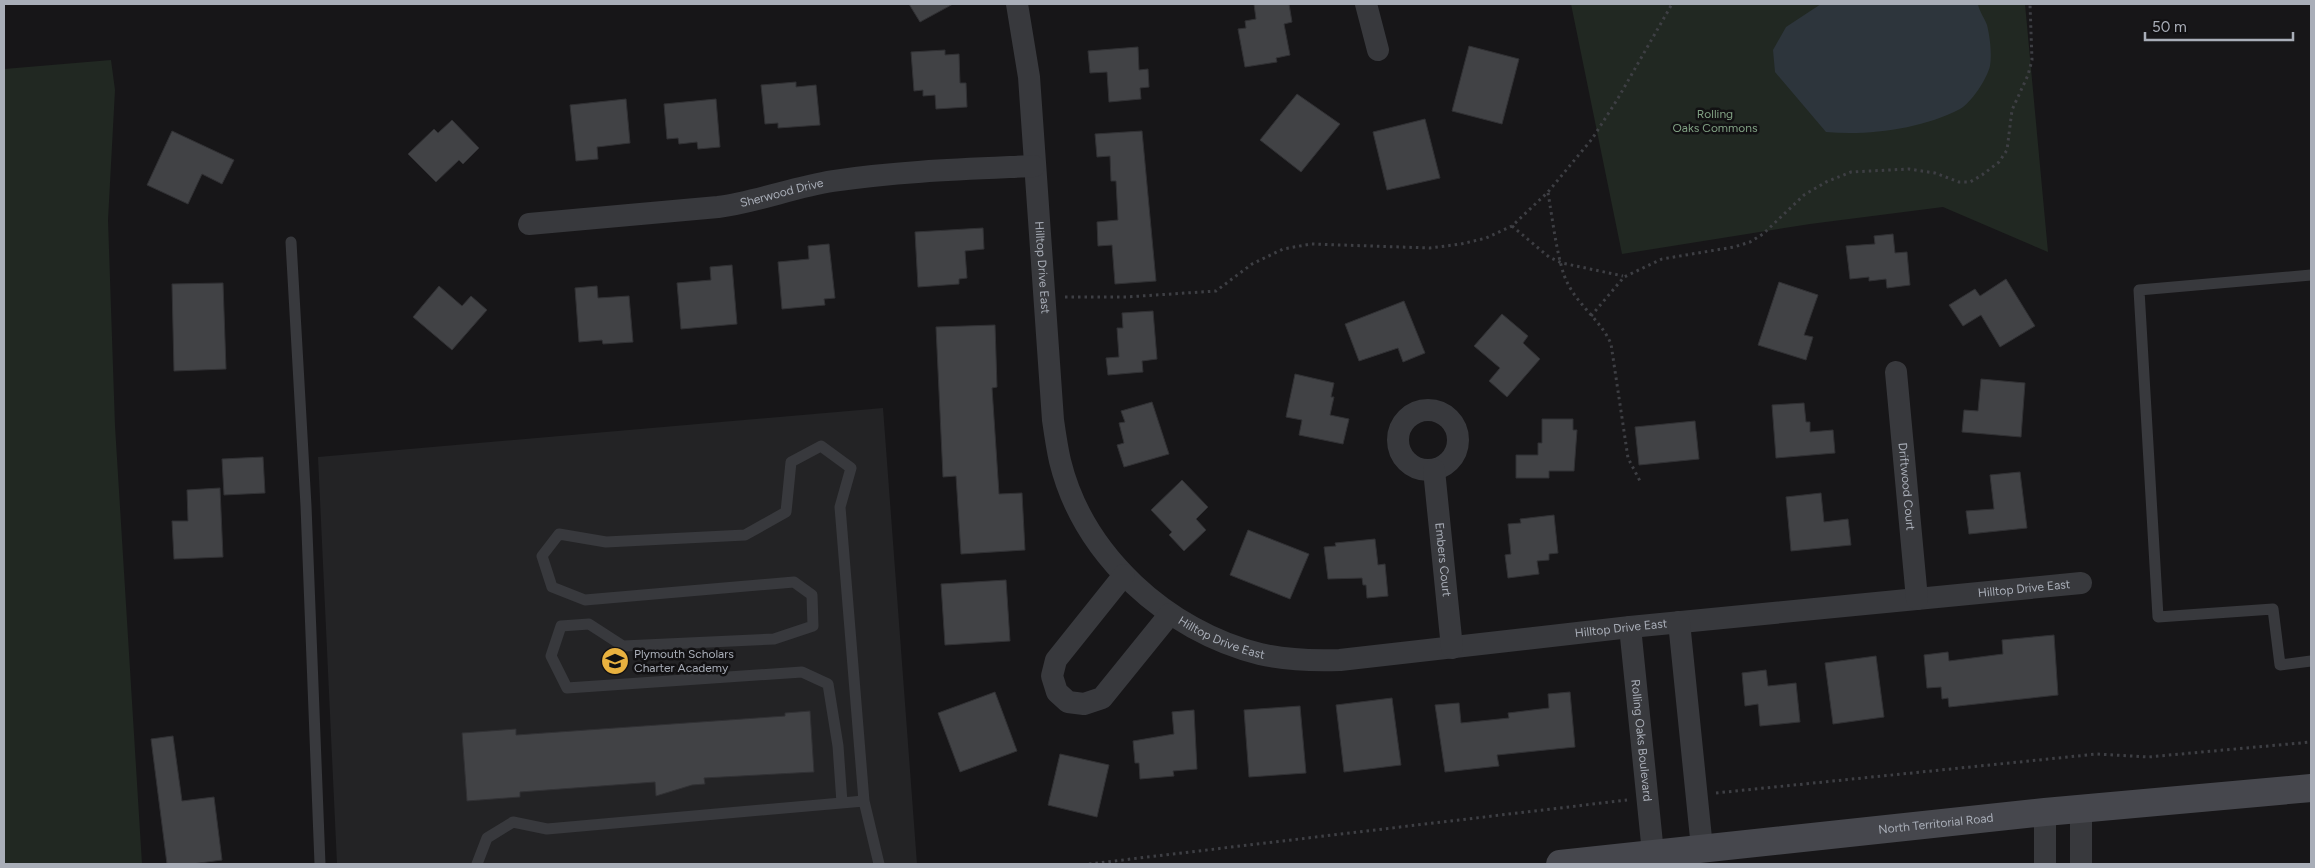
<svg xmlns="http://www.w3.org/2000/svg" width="2315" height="868" font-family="Figtree,sans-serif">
<rect width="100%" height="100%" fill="#171618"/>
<path fill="#232325" d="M883 408 917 864H337L318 457Z"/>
<path fill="#212822" d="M1571 4H2025L2048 252 1943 207 1810 224 1622 254Z
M111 60 115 90 108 220 115 426 142 864H4V69Z"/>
<path fill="#2d353c" d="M1821 4H1978C1979 11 1984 17 1987 25 1990 37 1992 54 1990 66 1987 79 1971 103 1960 109 1922 129 1868 136 1826 132L1775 72 1773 50 1786 27Z"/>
<path fill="#414245" stroke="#313134" d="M909 4H953L920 22Z
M1254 4H1289L1292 22 1284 24 1290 55 1276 58 1277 62 1245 67 1238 29 1246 28 1245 21 1256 19Z
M1469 46 1519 59 1502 124 1452 111Z
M1138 47 1139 70 1148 69 1149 87 1140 88 1141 99 1109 102 1107 72 1090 73 1088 51Z
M945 50V55L959 54 960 83H966L967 107 936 109 935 95 923 96V90L914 91 911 52Z
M796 82V87L816 85 820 125 778 128V123L765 124 761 85Z
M1297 94 1340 124 1301 172 1260 140Z
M626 99 630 143 597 147 598 159 576 161 570 105Z
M716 99 720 147 698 149 697 142 679 144 678 138 667 139 664 104Z
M1425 119 1440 178 1387 190 1373 132Z
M452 120 479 148 463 164 459 160 436 182 408 154 434 129 438 133Z
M172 131 234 160 222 184 202 174 188 204 147 185Z
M1142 131 1156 281 1115 284 1112 245 1098 246 1097 222 1118 220 1116 181H1111L1110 156 1097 157 1095 134Z
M983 228 984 249 965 251 967 278 959 279V284L918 287 915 232Z
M1893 234 1895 253 1907 252 1910 285 1887 288 1886 279 1869 281V277L1850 279 1846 246 1875 244 1874 236Z
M829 244 835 298 824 299 825 305 782 309 778 262 809 259 808 246Z
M732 265 737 324 681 329 677 283 711 280 710 267Z
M2006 279 2035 326 2000 347 1981 315 1963 326 1949 305 1975 289 1980 296Z
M1779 282 1818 295 1804 335 1813 337 1806 360 1758 345Z
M223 283 226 369 174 371 172 284Z
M439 286 462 306 471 296 487 310 452 350 413 317Z
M597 286 598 298 629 296 633 342 603 344 602 340 579 342 575 288Z
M1404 301 1425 353 1403 362 1398 348 1359 361 1345 324Z
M1153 311 1157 359 1142 361 1143 372 1108 375 1106 358 1119 357 1117 328H1123L1122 313Z
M1502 314 1528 336 1523 343 1540 359 1507 397 1489 381 1500 368 1474 346Z
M995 325 997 387 992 388 999 494 1022 493 1025 550 961 554 956 476 943 477 936 327Z
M1295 374 1334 383 1331 397H1334L1330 415 1349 419 1343 444 1299 435 1302 420 1286 417Z
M1981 379 2025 383 2021 437 1962 432 1964 410 1978 411Z
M1152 402 1169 454 1124 467 1117 445 1124 443 1119 423 1125 422 1121 411Z
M1804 403 1806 422H1810V432L1833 430 1835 453 1776 458 1772 405Z
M1542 419H1573V430H1577L1574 471H1549V478H1516V455H1538V443H1542Z
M1695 421 1699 459 1639 465 1635 427Z
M263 457 265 493 224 495 222 459Z
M2020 472 2027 528 1969 534 1966 511 1994 509 1990 475Z
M1182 480 1208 507 1196 519 1206 530 1184 551 1169 535 1172 532 1151 510Z
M220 488 223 557 174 559 172 521H188L187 490Z
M1821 493 1824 522 1848 519 1851 545 1791 551 1786 497Z
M1554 515 1558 553 1549 554V560L1537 561 1539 574 1508 578 1505 555 1511 554 1508 524 1521 523 1520 519Z
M1248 530 1309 554 1290 599 1230 575Z
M1375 539 1378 565 1385 564 1388 596 1367 598 1366 585H1363L1362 578 1328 579 1324 547 1336 546 1335 543Z
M1006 580 1010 641 945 645 941 584Z
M2054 635 2058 695 1949 707 1948 698 1942 699 1941 687 1927 688 1924 655 1948 652 1949 661 2003 654 2002 640Z
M1876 656 1884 717 1833 724 1825 663Z
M1766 670 1768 686 1796 683 1800 722 1760 726 1758 704 1745 706 1742 673Z
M995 692 1017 751 960 772 938 713Z
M1570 692 1575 747 1497 755 1499 766 1445 772 1435 705 1459 703 1461 723 1509 718 1508 713 1549 708 1548 694Z
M1392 698 1401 765 1344 772 1336 705Z
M1300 706 1306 773 1249 777 1244 710Z
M1194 710 1197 769 1173 771 1174 776 1140 779 1139 763H1135L1133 741 1174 734 1172 712Z
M810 711 814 772 704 778 705 784 692 785 656 796 655 782 520 792V797L467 801 462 733 516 729V735L785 716V713Z
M173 736 182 801 214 797 222 860 192 864H167L151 739Z
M1060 754 1109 765 1097 817 1048 805Z"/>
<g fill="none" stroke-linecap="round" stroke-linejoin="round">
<path stroke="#3e3f44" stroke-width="3" stroke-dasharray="2.5 4" stroke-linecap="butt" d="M1548 193C1552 215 1558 267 1568 284 1579 306 1602 322 1611 344L1628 458 1641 483
M1512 226 1549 257 1562 263 1623 276
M1065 297H1126L1216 291 1252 264 1283 249 1311 244 1430 248 1461 244 1486 238 1512 226 1548 192 1592 139 1617 100 1672 4
M1591 316 1624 277 1662 259 1734 247 1750 242 1763 234 1804 195 1826 182 1851 172 1909 169 1935 173 1959 182H1970L1982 175 1999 162 2007 150 2012 110 2028 75 2032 60 2030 4
M1716 793 2097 754 2148 757 2311 742
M1089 864 1627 800"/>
<path stroke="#38393d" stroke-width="11" d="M291 242 306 506 320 864
M2311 275 2139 290 2158 617 2273 609 2280 665 2311 661
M842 803 838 746 828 684 802 672 567 688 551 656 561 626 589 624 623 646 774 639 813 626 812 595 794 582 585 600 552 587 542 556 559 534 606 542 745 535 786 512 791 462 821 446 851 468 840 507 864 801
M477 864 487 838 513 822 547 829 864 801 879 864"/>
<g stroke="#38393d" stroke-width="22">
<path id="s1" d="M1017 4 1029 77 1053 420C1055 434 1057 448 1060 461 1083 555 1167 631 1260 654 1286 660 1313 661 1340 660L1630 627 2081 583"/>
<path d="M1366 4 1378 50"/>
<path id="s2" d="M529 224 718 207C757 202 794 187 833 181 899 171 968 169 1034 166"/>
<path id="s3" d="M1896 372 1917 599"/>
<circle cx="1428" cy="440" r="30"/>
<path id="s4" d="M1434 470 1452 648"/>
<path d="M1124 575 1056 660 1052 676 1057 692 1068 702 1084 704 1102 698 1170 614"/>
<path d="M1679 622 1702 848"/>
<path id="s5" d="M1630 627 1653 853"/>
<path d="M2045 812V864"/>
<path d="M2081 864V809"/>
</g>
<path stroke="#46474d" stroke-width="28" id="s6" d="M1560 864 2045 812 2311 788"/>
</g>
<defs>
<g id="school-disc" transform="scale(1.4375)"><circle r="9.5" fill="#e8b13f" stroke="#121113"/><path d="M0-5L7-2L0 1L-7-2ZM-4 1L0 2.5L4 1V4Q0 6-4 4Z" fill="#111"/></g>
</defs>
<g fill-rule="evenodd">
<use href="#school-disc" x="615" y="661"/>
</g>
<g text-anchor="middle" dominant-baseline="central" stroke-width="5" stroke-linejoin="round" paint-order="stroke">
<g font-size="12" fill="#81a184" stroke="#121113">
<text x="1715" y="114">Rolling<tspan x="1715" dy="14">Oaks Commons</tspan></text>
</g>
<g font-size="12" fill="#a9aeb8" stroke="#121113">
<text stroke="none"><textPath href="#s2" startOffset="255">Sherwood Drive</textPath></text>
<text stroke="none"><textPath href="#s1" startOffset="265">Hilltop Drive East</textPath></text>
<text stroke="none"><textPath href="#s3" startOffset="115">Driftwood Court</textPath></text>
<text stroke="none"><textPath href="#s4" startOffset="90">Embers Court</textPath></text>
<text stroke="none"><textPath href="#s1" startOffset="1519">Hilltop Drive East</textPath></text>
<text stroke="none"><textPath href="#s1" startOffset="1114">Hilltop Drive East</textPath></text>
<text stroke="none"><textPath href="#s1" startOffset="709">Hilltop Drive East</textPath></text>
<text stroke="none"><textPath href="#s5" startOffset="114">Rolling Oaks Boulevard</textPath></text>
<text stroke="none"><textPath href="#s6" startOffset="378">North Territorial Road</textPath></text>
</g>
<g font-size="12" fill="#a9aeb8" stroke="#121113" text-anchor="start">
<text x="634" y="654">Plymouth Scholars<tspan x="634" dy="14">Charter Academy</tspan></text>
</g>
</g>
<rect width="2315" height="868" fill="none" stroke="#a9aeb8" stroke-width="10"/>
<path d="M2145 32v8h148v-8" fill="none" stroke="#a9aeb8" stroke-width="2.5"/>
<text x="2152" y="32" font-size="15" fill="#a9aeb8" stroke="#121113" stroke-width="4" paint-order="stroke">50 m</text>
</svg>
